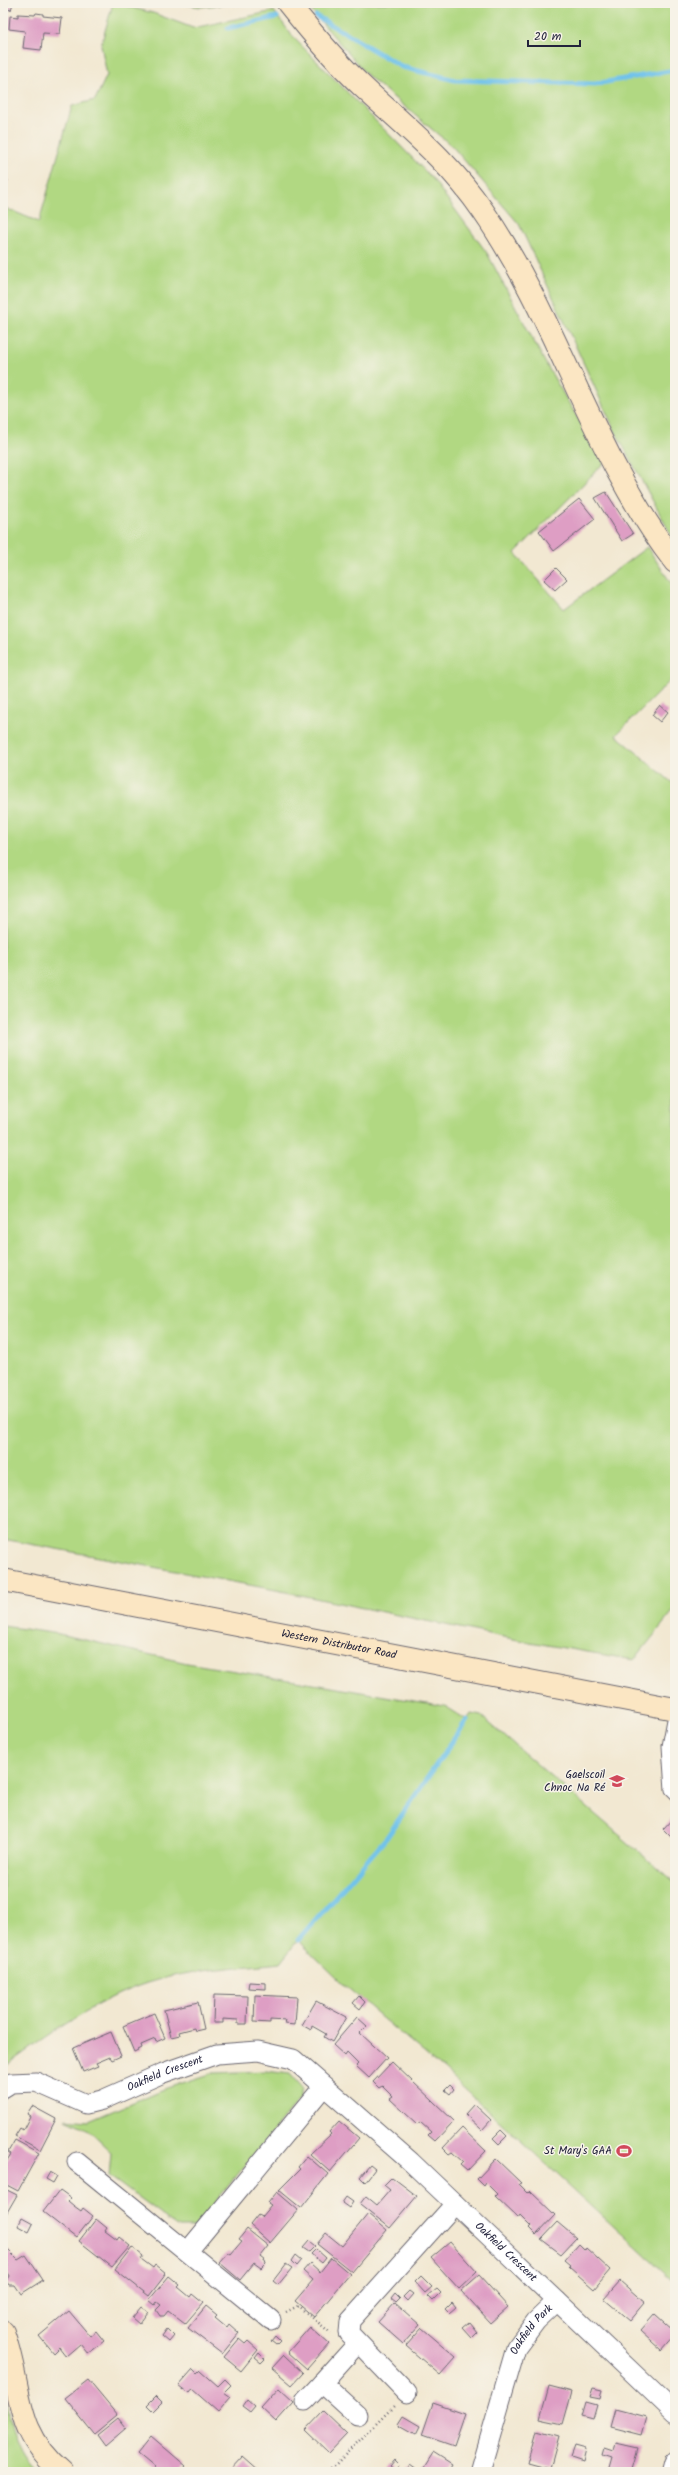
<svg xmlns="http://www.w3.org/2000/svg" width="678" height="2475" font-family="Kalam,sans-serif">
<rect width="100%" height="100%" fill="#f7f3e8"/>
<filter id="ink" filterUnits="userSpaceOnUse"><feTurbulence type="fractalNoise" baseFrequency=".025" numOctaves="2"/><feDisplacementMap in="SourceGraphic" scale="8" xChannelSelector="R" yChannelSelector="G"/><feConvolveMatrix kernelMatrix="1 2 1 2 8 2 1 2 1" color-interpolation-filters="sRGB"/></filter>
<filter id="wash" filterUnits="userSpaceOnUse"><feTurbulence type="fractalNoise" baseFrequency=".012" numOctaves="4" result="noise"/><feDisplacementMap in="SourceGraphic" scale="16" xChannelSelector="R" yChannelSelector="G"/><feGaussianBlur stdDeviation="0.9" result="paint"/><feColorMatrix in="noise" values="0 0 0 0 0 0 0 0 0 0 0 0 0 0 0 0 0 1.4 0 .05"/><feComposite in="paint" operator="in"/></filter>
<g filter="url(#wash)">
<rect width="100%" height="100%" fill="#f2e8d2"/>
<path fill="#b1d882" stroke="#6a7d5e" d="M113 3 153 13 193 28 274 11 293 37 432 178 487 253 546 364 604 463 515 553 564 609 647 547 675 589V676L616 735 675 785V1609L634 1660 518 1640 276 1590 3 1539V207L39 222 72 106 95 100 107 75 101 45Z
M179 3H242L200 7Z
M305 3H675V542L615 431 519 224 452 146 368 76Z
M3 1626 59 1634 187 1663 445 1706 467 1720 471 1714 481 1716 675 1883V2283L444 2070 342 1983 298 1940 280 1963C237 1968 189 1969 147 1983 95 2000 47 2036 3 2068Z
M266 2071 290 2074 302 2088 300 2098 194 2228H179L109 2176 111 2152 87 2129 66 2119 89 2121 164 2089 213 2073Z
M3 2377C9 2409 10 2450 37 2472H3Z"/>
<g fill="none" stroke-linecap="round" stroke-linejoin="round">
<path stroke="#6fc2eb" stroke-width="5" d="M316 16 402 67 455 80 595 84 675 70
M228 28 277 17
M298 1940 387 1837 467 1720"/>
</g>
<g id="blocks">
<path fill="#de9ec4" d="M3 3H13L11 10 3 8Z
M36 13 43 14V16L62 18 60 34 43 33 41 50 23 48 25 31 9 29 10 16 18 17V14L35 15Z
M3 178 8 180 3 194Z
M606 492 633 534 622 541 595 498Z
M579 499 595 519 554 551 539 531Z
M556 568 567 579 555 590 544 580Z
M660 705 668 712 660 722 652 715Z
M675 1816V1841L663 1829Z
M249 1982 266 1983V1989L248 1988Z
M214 1995 248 1996 247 2024H238V2020L223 2019V2023H213Z
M255 1995 297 1997 295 2025 285 2024 286 2021 270 2020V2023L254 2022Z
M359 1996 365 2002 360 2009 353 2003Z
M316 2001 346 2017 332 2042 324 2037 326 2034 312 2026 311 2030 302 2025Z
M198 2002 204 2029 195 2031 194 2028 179 2032 180 2035 171 2037 164 2010Z
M154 2013 165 2038 156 2042 155 2039 141 2045 142 2048 134 2052 123 2026Z
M357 2017 367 2026 360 2033 387 2058 369 2078 356 2066 358 2064 347 2053 345 2056 333 2045Z
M111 2032 121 2056 112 2060 110 2057 96 2063 98 2066 83 2072 73 2048Z
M392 2062 454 2121 435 2141 428 2135 431 2132 420 2122 417 2124 390 2099 393 2097 382 2086 379 2088 373 2082Z
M450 2085 454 2089 450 2094 445 2090Z
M474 2104 491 2120 482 2130 465 2114Z
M32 2106 56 2119 40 2150 15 2136 20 2128 23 2130 30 2116 27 2114Z
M339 2121 359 2138 330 2172 310 2154 331 2134 329 2132Z
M462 2128 486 2151 467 2171 460 2165 463 2162 452 2152 449 2154 443 2148Z
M501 2130 507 2136 499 2144 493 2138Z
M15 2140 39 2153 18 2191 3 2183V2167L11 2154 8 2152Z
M307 2156 328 2174 301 2208 279 2190 300 2169 298 2167Z
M496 2159 521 2183 519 2184 528 2193 530 2191 555 2215 536 2235 529 2228 531 2226 520 2215 518 2218 495 2196 497 2194 486 2183 484 2186 477 2179Z
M370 2165 375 2169 365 2182 360 2177Z
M50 2172 57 2176 53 2183 46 2179Z
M392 2177 417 2196 390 2228 360 2204 366 2196 377 2205 390 2190 384 2185Z
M3 2188 17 2195 6 2214 3 2212Z
M60 2190 71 2198 68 2201 74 2206 81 2211 83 2208 93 2216 76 2238 43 2212Z
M277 2192 298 2210 270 2243 250 2225 258 2215 261 2217 271 2205 268 2203Z
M346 2197 353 2202 349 2208 342 2203Z
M368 2214 387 2230 352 2272 317 2244 326 2233 342 2246Z
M22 2218 33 2224 29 2232 18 2226Z
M96 2219 107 2228 105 2231 117 2240 119 2237 130 2246 112 2267 79 2241Z
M557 2222 576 2238 561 2254 541 2239Z
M247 2229 268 2246 260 2256 265 2260 266 2263 261 2268 254 2263 240 2280 219 2262 228 2252 231 2254 242 2241 239 2239Z
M309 2241 315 2246 309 2252 303 2248Z
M450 2242 477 2272 459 2289 431 2258Z
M579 2244 585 2250 586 2248 610 2270 594 2289 569 2267 571 2265 565 2260Z
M132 2247 143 2256 141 2259 153 2268 155 2265 166 2274 149 2296 115 2269Z
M316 2249 326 2258 322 2263 311 2254Z
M8 2250 18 2260 26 2255 43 2280 21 2294 15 2285H9L6 2281 9 2276 5 2269 8 2266 4 2259V2254Z
M296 2255 302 2260 297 2266 292 2261Z
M331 2258 350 2274 314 2317 295 2301 313 2280 303 2271 310 2263 320 2272Z
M286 2264 292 2268 278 2285 273 2281Z
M479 2275 508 2307 490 2323 461 2291Z
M169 2276 180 2285 178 2287 190 2297 192 2294 203 2303 185 2324 168 2311 164 2316H160L156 2310 161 2305 157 2302 155 2305 149 2300Z
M421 2276 432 2287 425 2293 415 2282Z
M620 2281 645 2303 630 2321 604 2299Z
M437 2289 441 2293 433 2301 428 2296Z
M409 2291 413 2294 407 2301 403 2297Z
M395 2293 400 2298 396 2302 391 2298Z
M452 2302 456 2307 449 2313 445 2309Z
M395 2303 420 2325 403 2344 378 2322Z
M206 2306 217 2315 215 2317 227 2327 229 2324 239 2333 222 2354 188 2328Z
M141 2307 148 2312 139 2324 132 2318Z
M69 2311 90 2336 96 2331 104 2341 88 2354 80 2344 66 2356 59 2347 53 2353 39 2336Z
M655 2314 675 2332V2336L662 2351 640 2331Z
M469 2322 477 2332 471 2338 462 2328Z
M310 2327 329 2344 307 2369 288 2352Z
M422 2328 456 2357 440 2375 406 2346Z
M167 2329 174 2336 169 2342 162 2336Z
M275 2336 280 2341 276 2345 271 2341Z
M239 2339 245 2344 248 2341 258 2350 241 2371 224 2357Z
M259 2353 265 2359 261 2363 255 2358Z
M284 2355 303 2373 292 2385 272 2368Z
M193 2369 197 2373 200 2370 218 2386 225 2379 231 2385 224 2392 231 2397 218 2412 192 2389 189 2393 179 2385Z
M88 2380 117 2415 94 2434 65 2398Z
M549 2386 572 2392 563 2424 540 2419Z
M279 2388 294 2402 276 2422 261 2408Z
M593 2388 602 2390 600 2399 590 2397Z
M156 2396 162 2402 153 2411 147 2405Z
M247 2399 255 2406 250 2412 242 2406Z
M586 2402 597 2405 593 2419 582 2416Z
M433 2403 465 2414 454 2446 422 2435Z
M615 2409 646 2417 641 2435 610 2427Z
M323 2411 347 2434 329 2453 305 2430Z
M403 2416 420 2426 416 2434 398 2424Z
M118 2418 126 2428 105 2446 97 2435Z
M537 2430 559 2436 550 2469 528 2463Z
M151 2436 186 2466 181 2472 152 2471 155 2468 137 2453Z
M616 2443 638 2448 631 2472H608L612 2458 603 2455 605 2448 614 2451Z
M575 2446 586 2449 583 2461 571 2457Z
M433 2453 452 2465 448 2472H405L410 2464 421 2472Z
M243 2457 260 2472H229Z
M394 2460 398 2464 394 2470 389 2466Z"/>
</g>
</g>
<g filter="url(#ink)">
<use href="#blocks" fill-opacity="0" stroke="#6b6770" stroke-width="1"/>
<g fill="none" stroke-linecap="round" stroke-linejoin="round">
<g stroke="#6b6770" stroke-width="11">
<path id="lane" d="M674 1709 667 1746 670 1790 675 1795"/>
</g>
<g stroke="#6b6770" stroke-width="21">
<g id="street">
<path id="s1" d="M3 2088 11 2083 36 2082 86 2104 102 2100 163 2073 217 2054 258 2051 293 2059 411 2162 675 2413"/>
<path d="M77 2162 271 2320"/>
<path d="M188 2251 324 2086"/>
<path d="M357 2344 322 2383 357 2415"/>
<path d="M407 2393 349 2333 350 2321 455 2204"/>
<path d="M305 2401 322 2383"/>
<path id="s2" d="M480 2472 516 2348 536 2321 557 2301"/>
<path d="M672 2472 675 2461"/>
</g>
</g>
<g stroke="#6b6770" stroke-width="24">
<g id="secondary">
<path d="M288 3C311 32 336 62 364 88 408 129 448 160 483 211 559 321 593 456 675 562"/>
<path id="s3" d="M3 1580 675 1709"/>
<path d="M3 2332C23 2388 12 2430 62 2472"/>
</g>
</g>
<path stroke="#6b6770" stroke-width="2.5" stroke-dasharray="1 3" stroke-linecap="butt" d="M286 2312 298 2306 331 2333
M328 2472 395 2405"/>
<use href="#lane" stroke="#fff" stroke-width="9"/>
<use href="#street" stroke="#fff" stroke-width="19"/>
<use href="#secondary" stroke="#fbe6c3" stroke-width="22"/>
</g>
</g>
<defs>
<g id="school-bare" transform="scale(1.2)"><path d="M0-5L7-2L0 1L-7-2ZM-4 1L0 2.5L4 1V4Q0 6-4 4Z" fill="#d1495b" stroke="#f7f3e8" stroke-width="2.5" paint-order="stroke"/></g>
<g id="stadium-bare" transform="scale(1.2)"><path d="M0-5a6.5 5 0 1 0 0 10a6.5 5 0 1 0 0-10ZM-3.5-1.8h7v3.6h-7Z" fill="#d1495b" stroke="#f7f3e8" stroke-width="2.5" paint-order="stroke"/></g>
</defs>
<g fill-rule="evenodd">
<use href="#school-bare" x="617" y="1781"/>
<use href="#stadium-bare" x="624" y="2151"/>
</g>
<g text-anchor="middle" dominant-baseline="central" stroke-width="3" stroke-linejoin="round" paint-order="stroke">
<g font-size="11" fill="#22223b" stroke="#f7f3e8">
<text stroke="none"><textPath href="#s3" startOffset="342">Western Distributor Road</textPath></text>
<text stroke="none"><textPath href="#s1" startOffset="174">Oakfield Crescent</textPath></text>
<text stroke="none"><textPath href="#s1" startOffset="594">Oakfield Crescent</textPath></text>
<text stroke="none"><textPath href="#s2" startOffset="153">Oakfield Park</textPath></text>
</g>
<g font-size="11" fill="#22223b" stroke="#f7f3e8" text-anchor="end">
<text x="605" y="1775">Gaelscoil<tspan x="605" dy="13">Chnoc Na Ré</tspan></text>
<text x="612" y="2151">St Mary's GAA</text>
</g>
</g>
<rect width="678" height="2475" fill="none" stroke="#f7f3e8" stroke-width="16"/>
<path d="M528 40v6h52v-6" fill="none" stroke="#22223b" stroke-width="2"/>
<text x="534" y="40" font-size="12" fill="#22223b" stroke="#f7f3e8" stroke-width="3" paint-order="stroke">20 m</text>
</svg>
